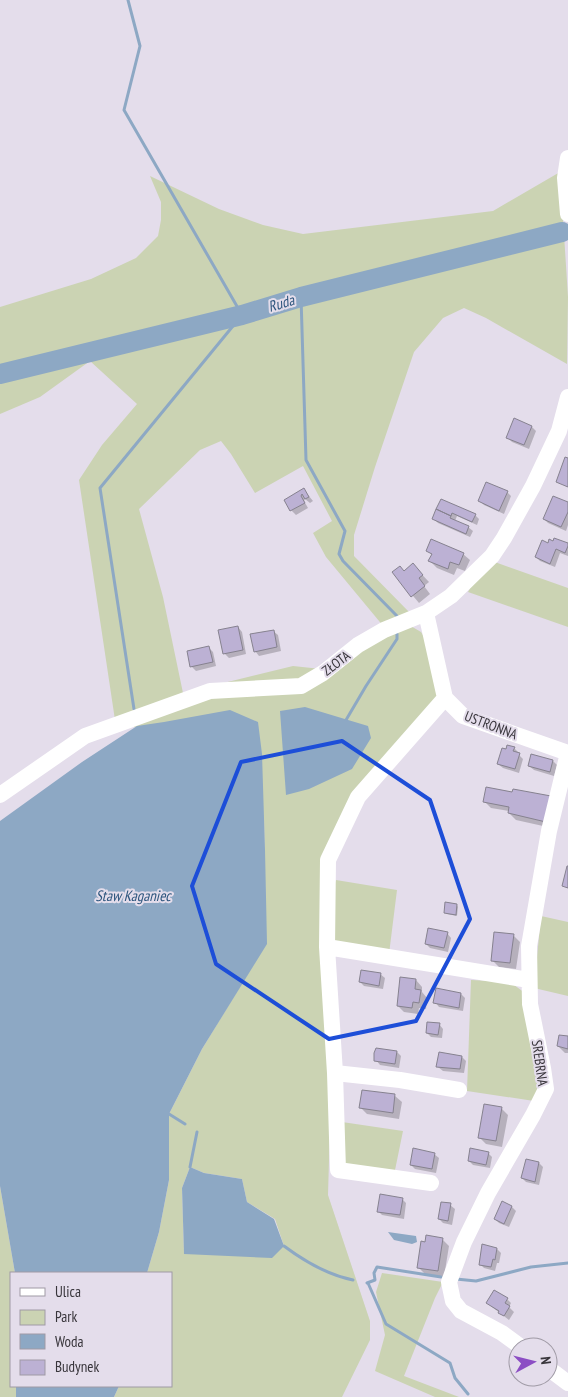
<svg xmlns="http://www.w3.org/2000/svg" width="568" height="1397" font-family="'PT Sans Narrow',sans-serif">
<rect width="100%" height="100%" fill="#e4ddeb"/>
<path fill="#cbd3b3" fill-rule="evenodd" d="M560 172 568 297 567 364 486 318 464 308 443 318 414 352 375 467 354 535V556L411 614 384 627 326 557 313 533 332 521 303 466 255 493 231 454 221 441 200 450 139 509 163 597 183 693 293 666 321 669 409 625 421 632 428 643 439 694 324 855 331 1091 328 1195 370 1321V1340L342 1397H114L119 1386H171V1273H147L159 1232 169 1180V1114L202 1049 266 944 264 817 137 728 115 720 79 480 102 445 137 404 90 361 40 397 0 414V307L91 279 136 258 158 236 161 220V202L150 176 219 209 263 225 303 234 493 211ZM190 1167 204 1173 242 1179 247 1202 275 1219 284 1246 184 1253 182 1188Z
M492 561 568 588V627L468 592 475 579Z
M336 880 397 890 389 954 341 946 332 937 334 885Z
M541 916 568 922V996L534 988Z
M471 980 510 982 525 993 539 1083 534 1101 467 1091Z
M342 1122 403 1131 394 1175 341 1163Z
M0 1186 15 1273H11V1386H16V1397H0Z
M382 1273 443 1282 435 1298 404 1376 459 1397H435L375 1371 385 1335 376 1292Z"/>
<path fill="#8da8c4" d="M305 707 368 726 371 738 352 769 309 789 286 795 280 711Z
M230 710 258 722 262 754 265 850 267 944 202 1049 169 1114V1180L159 1232 147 1273H15L0 1186V821L82 762 137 726 164 722Z
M190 1167 204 1173 242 1179 247 1202 274 1219 284 1246 272 1258 184 1254 182 1188Z
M388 1232 416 1236 417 1242 412 1244 394 1240Z
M16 1386H119L114 1397H16Z"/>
<path fill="#0003" d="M532 427 536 431 529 449 512 442 508 438Z
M304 490 313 501 310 503 305 499 304 501 308 508 296 515 291 510 286 500Z
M507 492 511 496 504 514 484 505 480 501Z
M441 500 475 515 479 519 477 525 457 516 455 521 468 527 473 531 470 537 438 523 433 518Z
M568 504V525L566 531 548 523 544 519Z
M549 544 568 545V556L560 553 555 567 540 561 536 557Z
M428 551 463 554 470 560 465 571 457 568 454 575 437 568 430 561 432 555Z
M413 565 429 582 424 586 430 594 419 603 393 572H404Z
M238 627 242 632 246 654 229 658 224 653Z
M273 631 278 635 281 651 259 656 255 651Z
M209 648 213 652 216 666 196 671 192 667Z
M514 748 518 752V754L523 759 519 773 503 768 498 764Z
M553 761 557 765 554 776 534 770 529 766Z
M513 793 552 828 516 820 509 813V811L491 808 484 801Z
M457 905 458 907 457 916 447 914 445 912Z
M447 933 451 938 448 952 430 948 426 944Z
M513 935 520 942 516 969 499 967 492 960Z
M380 974 385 978 383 989 364 986 360 982Z
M416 980 422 987V992L427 998 426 1009 419 1008 418 1014 404 1012 398 1006Z
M461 994 465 998 463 1011 439 1007 435 1002Z
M439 1024 443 1029 442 1038 431 1037 427 1033Z
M568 1038V1053H565L558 1046Z
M397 1052 401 1056 399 1068 380 1065 376 1060Z
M462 1057 466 1061 464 1073 443 1071 438 1067Z
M363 1091 395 1096 402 1102 399 1119 367 1114 361 1108Z
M501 1108 508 1115 502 1147 486 1144 479 1137Z
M488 1153 492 1157 490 1168 473 1165 469 1161Z
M434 1154 439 1158 436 1173 415 1169 411 1165Z
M539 1163 543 1167 539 1185 526 1182 522 1178Z
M402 1199 406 1203 404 1219 382 1215 378 1211Z
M502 1203 512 1207 516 1211 509 1227 499 1223 495 1219Z
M450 1205 455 1209 452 1225 443 1223 439 1219Z
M442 1239 449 1246 444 1277 425 1274 418 1267Z
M497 1249 501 1253 499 1263H497L495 1271 484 1268 480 1264Z
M507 1299 511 1303 509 1307 514 1312 509 1320 492 1307Z"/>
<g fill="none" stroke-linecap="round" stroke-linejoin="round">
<path stroke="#8da8c4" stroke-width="3" d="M128 0 140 46 124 110 242 315 100 488 134 709
M301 297 306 460 345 531 339 554 343 561 397 616
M346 720 366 686 397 639V634
M169 1114 185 1124
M190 1167 197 1132
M284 1246C304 1261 328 1275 353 1280
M456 1279 476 1281 531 1267 568 1263
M367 1283 375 1280 374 1273 377 1267 441 1277
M368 1283 386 1324 450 1363 455 1378 468 1394"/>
<path stroke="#8da8c4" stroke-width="20" d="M0 374 242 315 301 297 562 232"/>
</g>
<path fill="#bcb1d4" stroke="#86828f" d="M514 418 532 426 524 445 506 438Z
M565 457 568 458V487L556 482Z
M486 482 508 491 499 511 478 501Z
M304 488 309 497 305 499 302 494 301 496 305 503 290 511 284 500Z
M553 496 568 502V512L561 527 543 519Z
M441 499 476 514 472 522 452 513 451 516 436 509Z
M436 509 451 516 450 518 469 526 466 534 432 519Z
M554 538 568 543V546L565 553 556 549 550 564 535 557 542 540 548 543 549 539 553 541Z
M431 539 464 553 459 565 450 562 448 569 428 561 432 554 426 551Z
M413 563 423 575 419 578 425 586 411 597 392 572 400 566 404 571Z
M238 626 243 650 223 654 218 630Z
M274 630 277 647 254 652 250 634Z
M209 646 213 662 190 667 187 651Z
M507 745 515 747 513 751 520 753 515 769 497 764 502 748 506 749Z
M531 754 553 760 550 772 528 766Z
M486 787 512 792 513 789 551 796 546 822 508 813 509 807 483 802Z
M567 866H568V888L562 886Z
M445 902 457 904 456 915 444 913Z
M428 928 448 932 444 948 425 944Z
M494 932 514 934 510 963 491 961Z
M361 970 381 973 379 986 359 982Z
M400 977 416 979 415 989 421 990 419 1003 413 1002 412 1008 397 1006Z
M436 988 461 993 459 1008 433 1003Z
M427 1022 440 1023 438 1035 426 1033Z
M559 1035 568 1036V1049L557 1046Z
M376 1048 397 1051 395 1064 374 1061V1053Z
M439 1052 462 1056 460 1069 436 1067Z
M362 1090 395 1094 393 1113 359 1108Z
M484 1104 502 1107 496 1141 478 1138Z
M413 1148 435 1153 432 1169 410 1165Z
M470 1148 489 1152 486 1165 468 1161Z
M526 1159 539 1162 535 1182 521 1178Z
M380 1194 403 1198 400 1215 377 1212Z
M502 1201 512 1206 504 1224 494 1219Z
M441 1202 451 1203 448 1221 438 1219Z
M426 1235 443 1238 438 1271 417 1268 421 1241 425 1242Z
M482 1244 497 1248 495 1260 493 1259 491 1267 479 1265Z
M494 1290 508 1298 505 1303 510 1306 504 1316 498 1313 499 1311 486 1303Z"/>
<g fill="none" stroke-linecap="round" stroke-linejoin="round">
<path stroke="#fff" stroke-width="16" d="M568 158 565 178 568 214
M426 613 445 698 463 716 568 753
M0 795 85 736 210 691 301 686 323 673 358 645 384 630 426 613 451 596 492 556 504 538 533 486 559 431 568 397
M327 947 529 980
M335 1073 400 1080 459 1090
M431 1183 338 1170 335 1073 327 947 328 860 358 797 445 698
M521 1347 502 1333 461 1311 453 1301 449 1282 464 1242 488 1193 533 1115 546 1089 543 1068 530 1004 529 946 549 831 568 753
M548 1368 568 1383"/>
</g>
<path fill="none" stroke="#1d4ed8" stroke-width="4" stroke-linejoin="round" d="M342 741 430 800 470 919 416 1021 329 1039 216 964 192 886 241 762Z"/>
<g text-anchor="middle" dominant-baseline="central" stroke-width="4" stroke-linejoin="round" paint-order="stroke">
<g font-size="14" fill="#38353b" stroke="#e4ddeb">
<text transform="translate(336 663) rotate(-37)">ZŁOTA</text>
<text transform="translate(491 725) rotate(21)">USTRONNA</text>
<text transform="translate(540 1063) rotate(82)">SREBRNA</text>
</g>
<g font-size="15" font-style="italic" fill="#2e567e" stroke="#e4ddeb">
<text transform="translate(281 303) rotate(-17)">Ruda</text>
<text x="133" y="895">Staw Kaganiec</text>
</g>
</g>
<rect x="10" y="1272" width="162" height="115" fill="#e4ddeb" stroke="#9f9aa5"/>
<rect x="20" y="1288" width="25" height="8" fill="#ffffff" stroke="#9f9aa5"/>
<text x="55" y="1297" font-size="15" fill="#38353b">Ulica</text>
<rect x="20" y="1310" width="25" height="15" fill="#cbd3b3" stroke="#9f9aa5"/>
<text x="55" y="1322" font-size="15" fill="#38353b">Park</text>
<rect x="20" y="1334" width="25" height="15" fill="#8da8c4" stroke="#9f9aa5"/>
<text x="55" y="1347" font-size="15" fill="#38353b">Woda</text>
<rect x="20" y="1360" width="25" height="15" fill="#bcb1d4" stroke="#9f9aa5"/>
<text x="55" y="1372" font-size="15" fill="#38353b">Budynek</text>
<g transform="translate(533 1362) rotate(83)"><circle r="24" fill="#e4ddeb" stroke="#9f9aa5"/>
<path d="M0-4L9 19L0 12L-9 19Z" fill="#8c4ec4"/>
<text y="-8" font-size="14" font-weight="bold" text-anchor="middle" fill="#38353b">N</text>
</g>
</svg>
